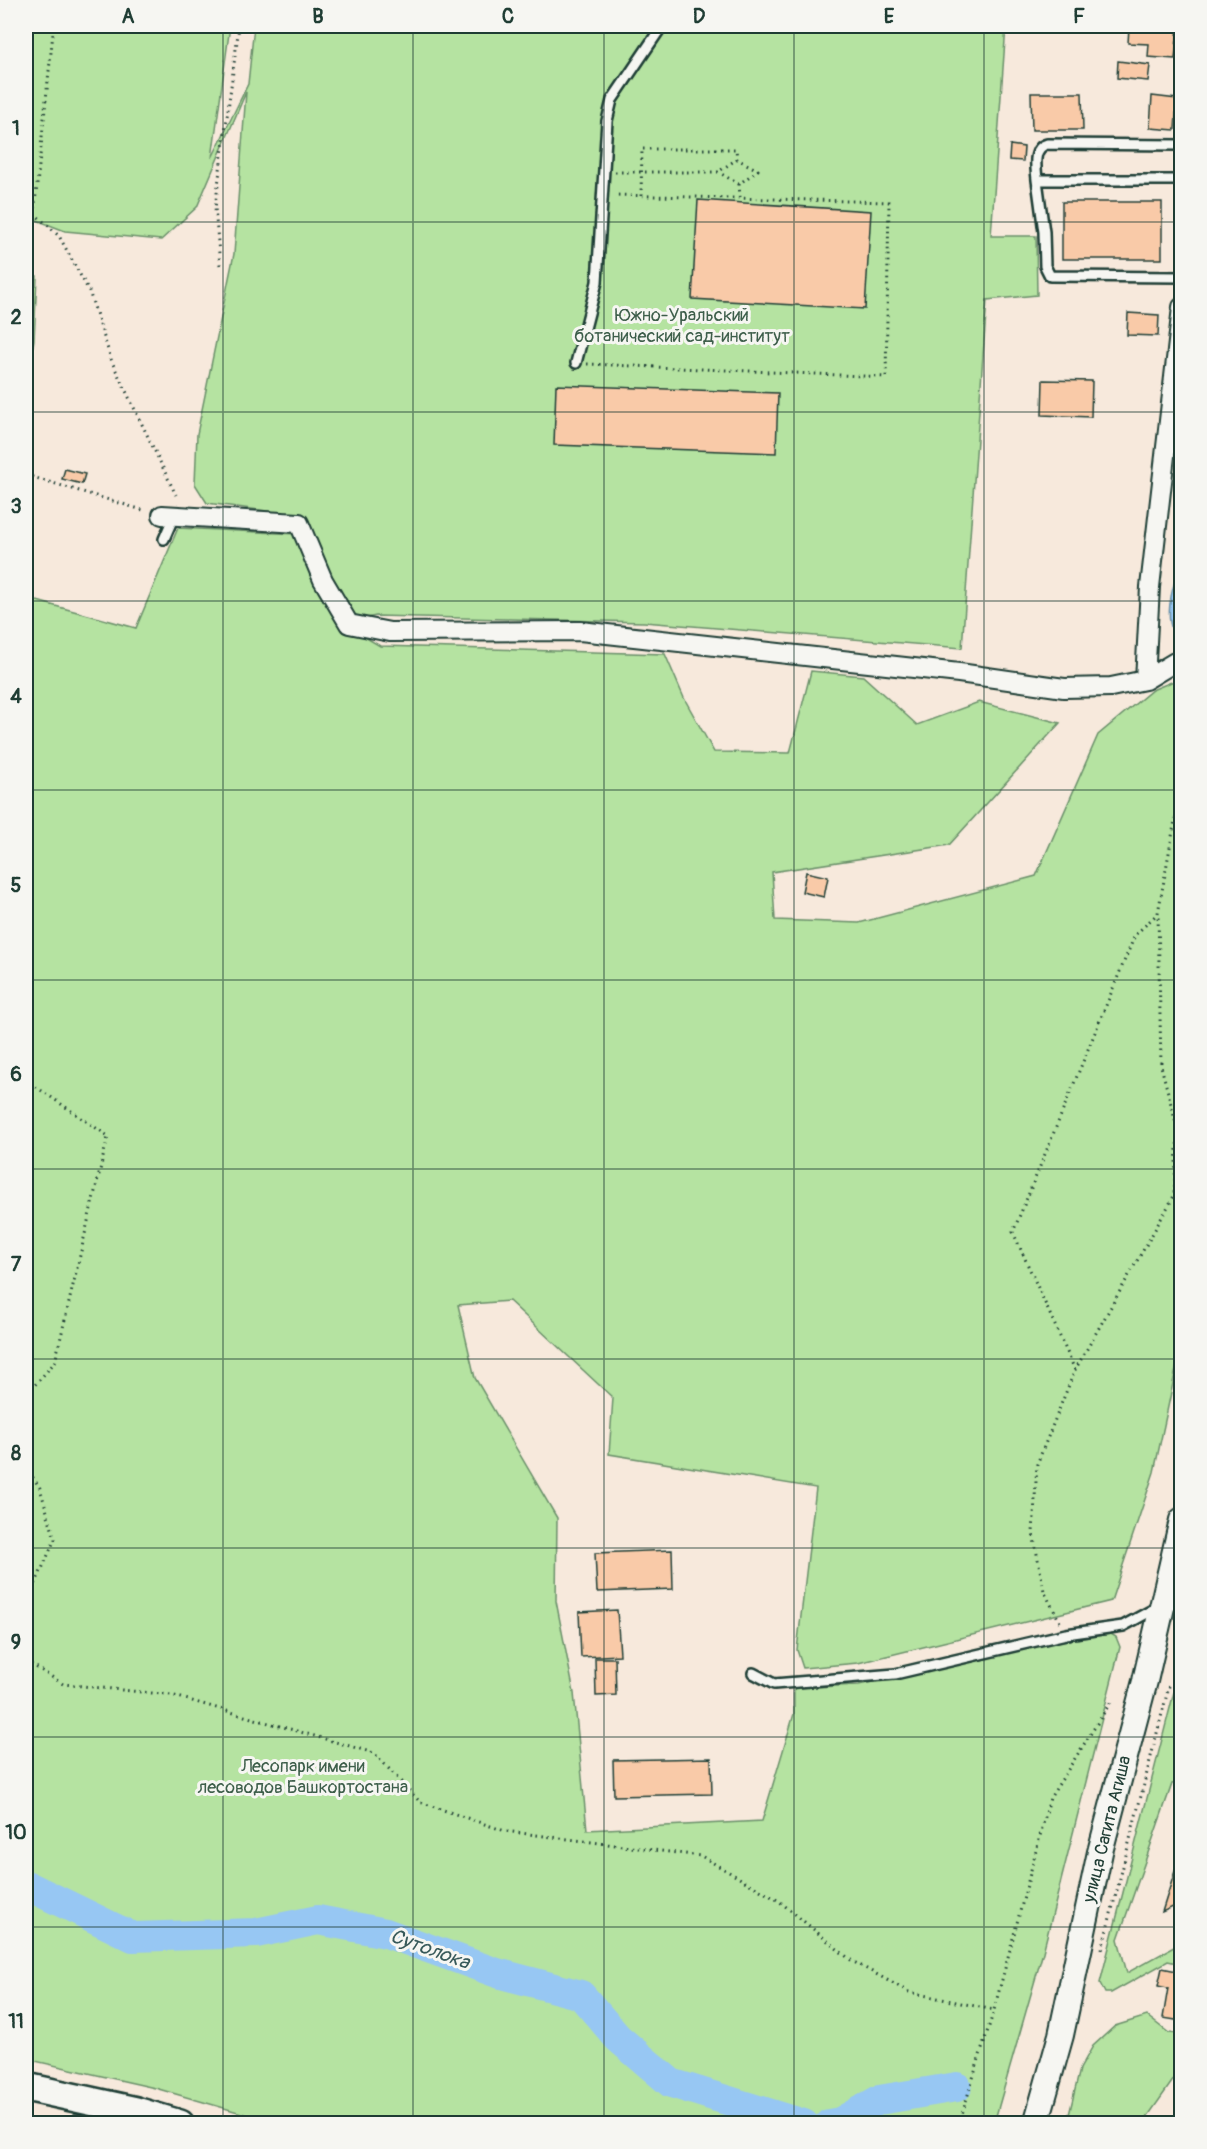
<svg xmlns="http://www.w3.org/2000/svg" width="1207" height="2149" font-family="Pangolin,sans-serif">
<rect width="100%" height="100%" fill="#f7e9dc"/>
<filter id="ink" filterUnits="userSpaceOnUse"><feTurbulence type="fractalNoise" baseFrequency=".0167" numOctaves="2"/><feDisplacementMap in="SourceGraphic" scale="12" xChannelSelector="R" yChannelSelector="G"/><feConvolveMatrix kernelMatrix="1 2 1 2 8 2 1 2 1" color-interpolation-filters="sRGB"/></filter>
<g filter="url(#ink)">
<path fill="#b5e3a1" stroke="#6a906a" stroke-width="1.5" d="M26 26H230L212 158 248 84 254 26H1006L991 236H1036L1037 295 987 300 962 648 644 622 376 616 341 623 380 646 665 654 684 698 714 752 790 753 811 671 863 676 917 725 979 702 1060 723 949 845 772 872 775 920 859 923 1036 876 1098 735 1152 690 1181 678V1346L1154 1472 1111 1601 858 1663 803 1668 797 1650 816 1488 609 1454 613 1398 509 1301 458 1305 475 1378 557 1518 556 1601 574 1693 587 1830 762 1821 794 1714V1688L859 1685 1047 1643 1111 1634 1116 1637 1120 1647 1043 1952 994 2123H276L155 2088 26 2059V598L136 628 178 528 297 534 304 516 207 503 195 484 197 434 234 254 246 92 197 207 161 240 65 231 26 216Z
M37 276 34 340 26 387V280Z
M1181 1690V1782L1172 1784 1118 1939 1127 1973 1181 1943V1949L1177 1952 1181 1964 1168 1961 1111 1993H1105L1100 1983 1174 1692Z
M1147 2016 1169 2033 1181 2034V2069L1143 2123H1067L1080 2069 1093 2046 1115 2026Z"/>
<path fill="#97c7f3" stroke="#6790a7" stroke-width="1.5" d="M1181 564 1182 643H1181C1160 624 1172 587 1181 564Z"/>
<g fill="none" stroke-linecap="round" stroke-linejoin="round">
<path stroke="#97c7f3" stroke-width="30" d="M26 1885 133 1937 256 1933 318 1920 386 1933 497 1973 581 1995 618 2038 671 2083 804 2124
M829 2124 840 2122 879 2100 957 2087"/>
</g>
<path fill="#f9caa8" stroke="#1f3d34" stroke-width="1.5" d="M1150 26H1178L1175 59 1148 57 1149 44 1128 43 1129 27 1150 29Z
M1118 61 1150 65 1148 81 1117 78Z
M1031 93H1082L1083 130H1032Z
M1152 96 1177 99 1175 130 1150 128Z
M1010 145 1024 147 1023 161 1009 160Z
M698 200 871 211 865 309 692 299Z
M1062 202H1162V259H1062Z
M1128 313 1159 315 1158 336 1127 335Z
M1043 380 1092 381 1091 417 1042 415Z
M556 385 778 393 776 453 554 445Z
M65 469 85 474 82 484 62 479Z
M806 872 828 877 824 897 802 892Z
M672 1550 673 1589 597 1592 595 1553Z
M617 1610 620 1655 581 1657 579 1612Z
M595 1658H615L616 1695 596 1696Z
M711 1758 712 1794 614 1796 613 1760Z
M1182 1849V1903L1162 1912Z
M1162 1968 1182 1972V2021L1163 2018 1168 1988 1158 1986Z"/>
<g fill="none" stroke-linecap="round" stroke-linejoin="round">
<g stroke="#1f3d34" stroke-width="14">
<path id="service" d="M1182 145 1047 144C1032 148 1036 167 1037 180H1182
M1037 180 1044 232 1045 266 1050 276 1182 277
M576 363 597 282 607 121 612 100 662 26
M164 539 174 516
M753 1673 774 1684 895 1674 1066 1634 1123 1626 1158 1607"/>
</g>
<g stroke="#1f3d34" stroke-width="22">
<path id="minor" d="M162 515 299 523 323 580 349 624 390 632 580 631 959 673 1064 688 1111 687 1145 680 1175 662 1182 664
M1145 680 1150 587 1182 307"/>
</g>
<g stroke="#1f3d34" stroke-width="28">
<path id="secondary" d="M1036 2124 1061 2035 1100 1852 1145 1681 1182 1520"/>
</g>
<g stroke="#1f3d34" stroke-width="32">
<path id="primary" d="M26 2087 136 2111 180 2124"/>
</g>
<path stroke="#1f3d34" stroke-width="3" stroke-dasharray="1.5 4.5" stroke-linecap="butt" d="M615 172H718L739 184 758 170 737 159 718 172
M739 184 740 197
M641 196 642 149H736L737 159
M34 213 59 236 89 291 112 362 176 495
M26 231 34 213 53 33 51 26
M220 265 215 208 239 26
M587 364 886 377 889 202 614 195
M26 475 146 511
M1177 679 1182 722
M26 1080 108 1136 55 1362 26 1395
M1075 1370 1013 1232 1135 935 1157 914
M26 1467 40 1488 55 1539 28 1601 26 1619
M1060 1622 1044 1591 1033 1533 1037 1464 1075 1370 1174 1196 1178 1131 1161 1066 1158 913 1182 782
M26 1661 63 1684 171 1695 374 1753 420 1802 505 1831 701 1856 779 1901 852 1961 909 1992 994 2010
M1102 1949 1169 1686
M959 2124 994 2010 1050 1798 1112 1700"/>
<use href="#service" stroke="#f6f6f2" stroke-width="9"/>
<use href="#minor" stroke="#f6f6f2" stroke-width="18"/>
<use href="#secondary" stroke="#f6f6f2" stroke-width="24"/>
<use href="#primary" stroke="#f6f6f2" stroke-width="27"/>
</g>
</g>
<path fill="none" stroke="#1f3d34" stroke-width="1.5" stroke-opacity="0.55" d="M223 26V2124M413 26V2124M604 26V2124M794 26V2124M984 26V2124M26 222H1182M26 412H1182M26 601H1182M26 790H1182M26 980H1182M26 1169H1182M26 1359H1182M26 1548H1182M26 1737H1182M26 1927H1182"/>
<g text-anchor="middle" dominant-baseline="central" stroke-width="6" stroke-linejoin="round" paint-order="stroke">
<g font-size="18" fill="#3d5e4a" stroke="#f6f6f2">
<text x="682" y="315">Южно-Уральский<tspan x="682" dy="21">ботанический сад-институт</tspan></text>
<text x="303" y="1766">Лесопарк имени<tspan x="303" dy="21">лесоводов Башкортостана</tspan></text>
</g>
<g font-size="18" fill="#1f3d34" stroke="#f6f6f2">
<text transform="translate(1107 1829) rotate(-76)">улица Сагита Агиша</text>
</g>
<g font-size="20" font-style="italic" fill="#37595a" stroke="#f6f6f2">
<text transform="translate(430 1949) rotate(20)">Сутолока</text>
</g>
</g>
<rect width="1207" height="2149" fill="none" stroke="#f6f6f2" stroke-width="66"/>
<rect x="33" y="33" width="1141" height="2083" fill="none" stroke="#1f3d34" stroke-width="2"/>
<g font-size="20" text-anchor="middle" font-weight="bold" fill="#1f3d34">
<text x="128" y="23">A</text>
<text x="318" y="23">B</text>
<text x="508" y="23">C</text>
<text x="699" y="23">D</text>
<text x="889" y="23">E</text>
<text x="1079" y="23">F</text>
<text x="16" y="135">1</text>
<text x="16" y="324">2</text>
<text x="16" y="513">3</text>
<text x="16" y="703">4</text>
<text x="16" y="892">5</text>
<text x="16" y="1081">6</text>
<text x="16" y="1271">7</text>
<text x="16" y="1460">8</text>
<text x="16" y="1649">9</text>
<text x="16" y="1839">10</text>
<text x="16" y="2028">11</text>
</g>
</svg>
